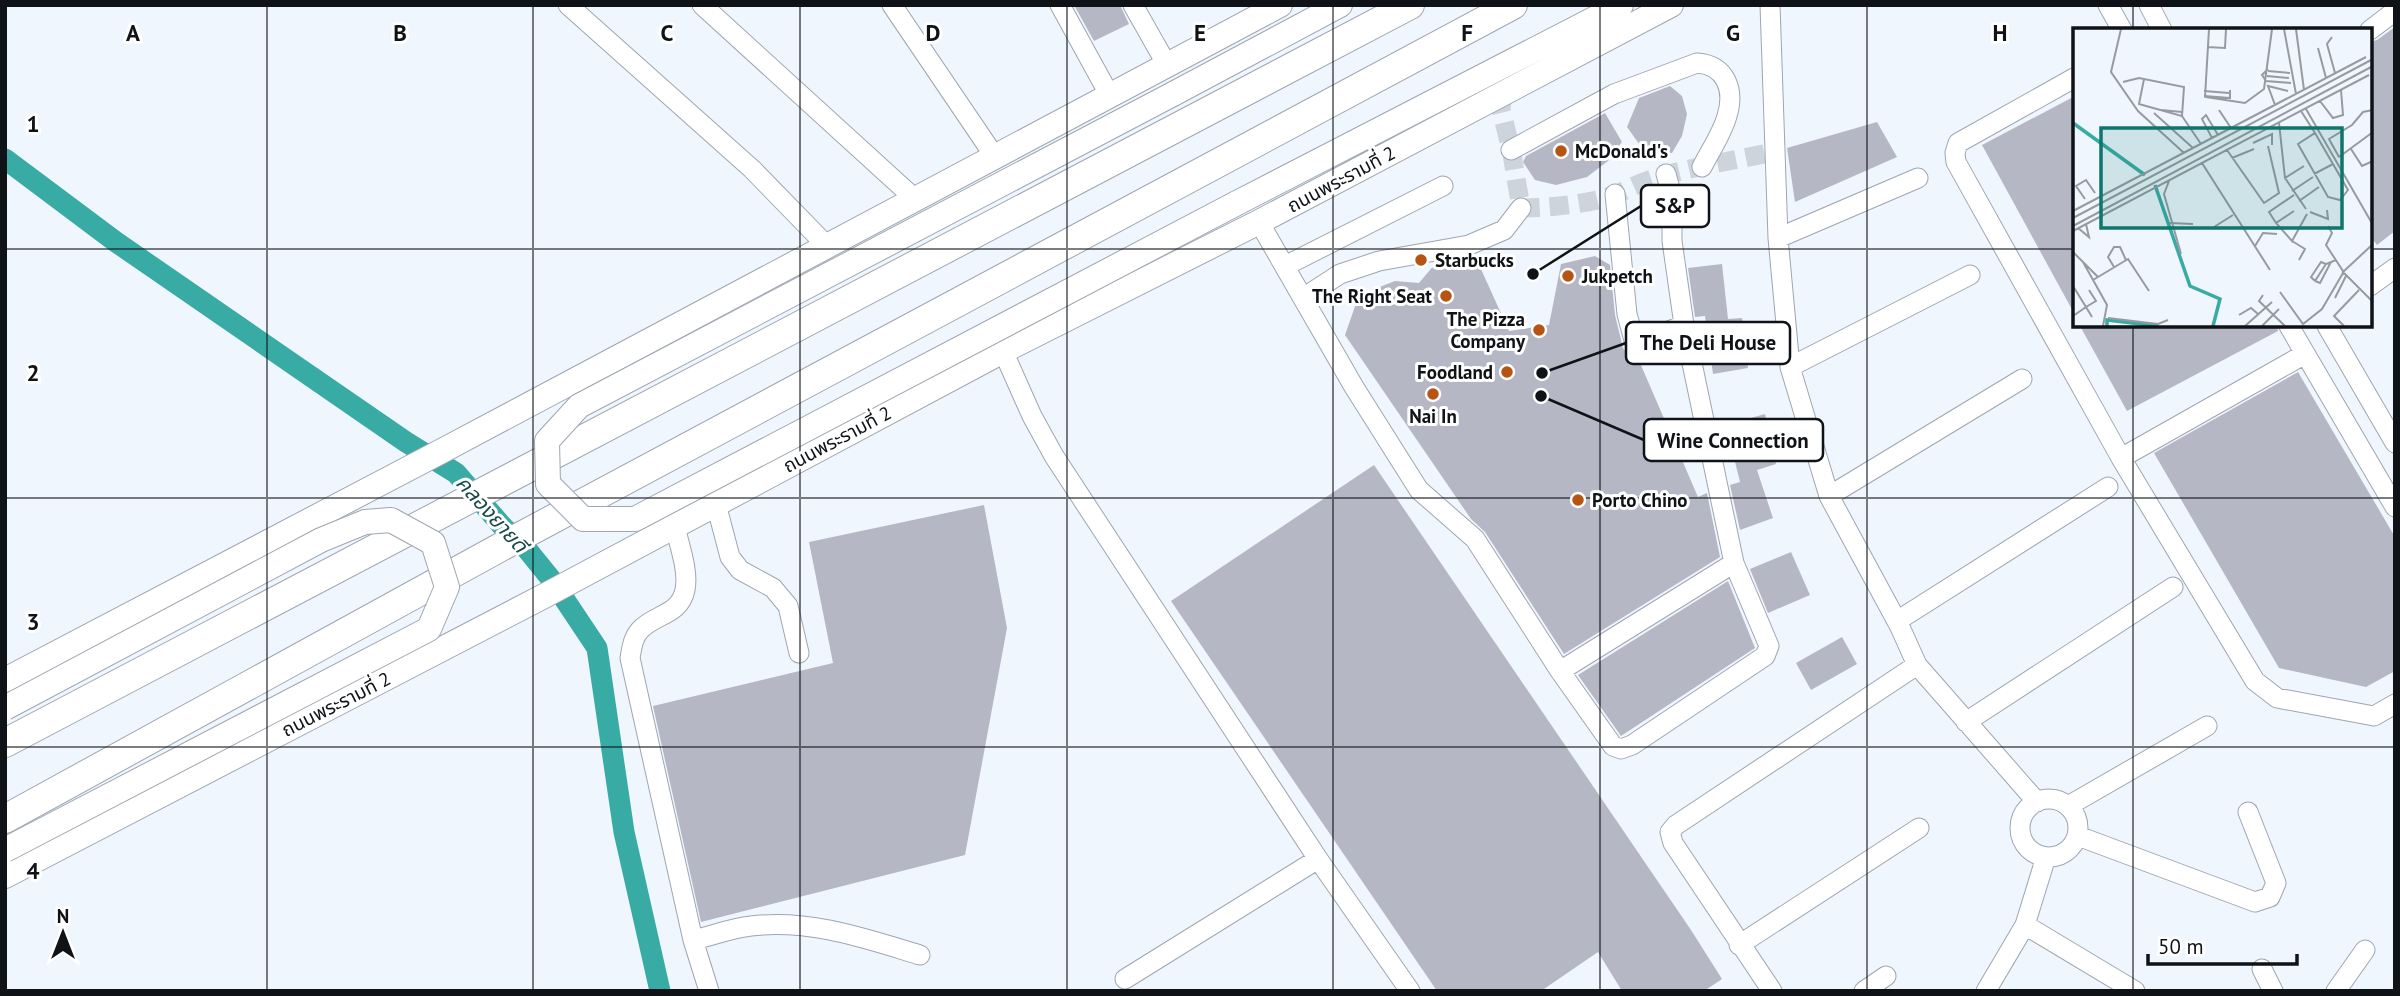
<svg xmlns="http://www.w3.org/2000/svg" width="2400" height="996" font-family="'PT Sans','Noto Sans Thai',sans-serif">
<rect width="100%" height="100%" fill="#f0f6fe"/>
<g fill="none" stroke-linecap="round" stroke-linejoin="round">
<path stroke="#38aba4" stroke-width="21" d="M5 159 116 242 406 442 456 473 504 528 521 542 551 579 597 648 624 832 660 991"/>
</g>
<path fill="#b6b7c4" d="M1074 5H1120L1129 24 1094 41Z
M2395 27V231L2377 245 2370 236V42L2377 40Z
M1670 86 1682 96 1687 114 1682 136 1672 153 1647 155 1627 127 1639 98Z
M2075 96V315L1982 145Z
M1605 113 1622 142 1608 161 1587 177 1556 185 1535 180 1523 162 1526 156Z
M1877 122 1897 157 1795 202 1787 148Z
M1595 256 1610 265 1615 315 1623 348 1627 353 1637 356 1698 497 1707 493 1720 557 1564 654 1485 532 1471 519 1345 335 1359 295 1395 281 1419 283 1435 264 1476 258 1509 331 1549 325 1561 264Z
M1722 264 1728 319 1742 318 1748 368 1713 374 1705 316 1695 317 1688 268Z
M2080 326H2277L2278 331 2127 411Z
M2298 372 2395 537V671L2366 687 2279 668 2154 453Z
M1765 414 1776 464 1757 470 1773 518 1740 530 1730 485 1740 482 1726 425Z
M1374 465 1691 930 1722 979 1704 991H1622L1598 952 1541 991H1437L1171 601Z
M984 505 1007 628 965 855 701 922 653 706 833 663 809 542Z
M1791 552 1810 595 1768 613 1750 569Z
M1728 581 1755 648 1621 736 1578 675Z
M1842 637 1857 664 1811 690 1796 663Z"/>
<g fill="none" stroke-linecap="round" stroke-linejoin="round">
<path stroke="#ced4db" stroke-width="19" stroke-dasharray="19 10" stroke-linecap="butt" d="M1503 94 1501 109 1512 154 1521 208C1548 208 1592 204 1617 194 1632 187 1646 180 1662 176 1698 166 1736 160 1773 152"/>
<g stroke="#9da6b1" stroke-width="21">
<path id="minor" d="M568 5 752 169 827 246
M702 5 915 199
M892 5 995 157
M1060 5 1110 96
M1133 5 1167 65
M1770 5 1778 238 1790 367 1829 496 1900 627 1917 665 2037 802
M2108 5 2122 30
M2149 5 2162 30
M2370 30 2395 11
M2074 78 1958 143 1955 153 1956 162 2121 458 2255 681 2277 698 2374 716 2395 704
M1511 150 1614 94 1697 63C1726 65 1735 90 1727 116 1722 134 1710 151 1702 167
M1615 194 1627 314 1635 344 1684 325
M1259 222 1354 387 1419 490 1475 539 1560 671 1613 746 1621 749 1632 745 1765 656 1769 646 1734 563 1684 325 1672 241V196L1666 174
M1778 238 1918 178
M1285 266 1443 186
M2370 286 2395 268
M1303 298 1340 274 1379 261 1469 245 1504 230 1521 208
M2289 326 2395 507
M2327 326 2395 443
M1003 351 1032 416 1054 456 1318 859 1410 991
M1790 367 1970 275
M2121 458 2305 354
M1829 496 2022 379
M716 504 730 557 740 570 773 588 788 606 799 653
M675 526C679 545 689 571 685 590 680 614 657 614 642 628 633 636 632 647 630 658L693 940 709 991
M1897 621 2108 487
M1560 671 1734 563
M1966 722 2173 587
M2020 828a29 29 0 1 1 58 0a29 29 0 1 1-58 0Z
M2068 806 2207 726
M2078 836 2255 902 2270 897 2276 883 2248 812
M2025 925 2135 991
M693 940C712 936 731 928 751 926 810 919 864 938 920 955
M1739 945 1919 828
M2262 969 2273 991
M1125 979 1318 859
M1772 991 1673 843 1670 832 1676 825 1917 665
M1864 991 1886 976
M1986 991 2025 925 2046 857
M2336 991 2365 950"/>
</g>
<g stroke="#9da6b1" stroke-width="26">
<path id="major" d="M1173 94 1340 5
M1237 203 1621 5
M5 680 440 452 1280 5
M5 876 544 596 1003 351 1259 222 1671 5"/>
</g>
<g stroke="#9da6b1" stroke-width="30">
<path id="highway" d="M5 743 1410 5
M5 819 510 542 1513 5"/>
</g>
<use href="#minor" stroke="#fff" stroke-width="19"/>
<use href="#major" stroke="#fff" stroke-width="24"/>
<use href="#highway" stroke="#fff" stroke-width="28"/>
<g stroke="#9da6b1" stroke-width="26" stroke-linecap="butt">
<path id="major-bridge" d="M1173 94 579 406 547 441 548 484 583 519H635L1237 203
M5 708 321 540 365 522 391 520 433 543 447 587 429 629 5 850"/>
</g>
<use href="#major-bridge" stroke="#fff" stroke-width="24"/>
</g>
<path fill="none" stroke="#0f1216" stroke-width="2" stroke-opacity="0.55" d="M267 5V991M533 5V991M800 5V991M1067 5V991M1333 5V991M1600 5V991M1867 5V991M2133 5V30M5 249H2074M2370 249H2395M2133 326V991M5 498H2395M5 747H2395"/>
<g fill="#b65512" stroke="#fff" stroke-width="2.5">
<circle cx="1561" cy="151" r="7"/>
<circle cx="1421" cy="260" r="7"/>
<circle cx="1568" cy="276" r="7"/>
<circle cx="1446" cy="296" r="7"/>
<circle cx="1539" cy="330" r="7"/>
<circle cx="1507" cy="372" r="7"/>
<circle cx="1433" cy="394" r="7"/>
<circle cx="1578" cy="500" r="7"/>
</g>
<g text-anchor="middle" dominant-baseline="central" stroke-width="6" stroke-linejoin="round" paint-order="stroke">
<g font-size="19" font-weight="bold" fill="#0f1216" stroke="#fff" text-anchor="start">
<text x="1575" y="151">McDonald's</text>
<text x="1435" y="260">Starbucks</text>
<text x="1582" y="276">Jukpetch</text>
<text x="1432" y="296" text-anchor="end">The Right Seat</text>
<text x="1525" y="319" text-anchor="end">The Pizza<tspan x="1525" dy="22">Company</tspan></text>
<text x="1493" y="372" text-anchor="end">Foodland</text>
<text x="1433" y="416" text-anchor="middle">Nai In</text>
<text x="1592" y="500">Porto Chino</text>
</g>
<g font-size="19" fill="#0f1216" stroke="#fff">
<text transform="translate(1341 179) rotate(-28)">ถนนพระรามที่ 2</text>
<text transform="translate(837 439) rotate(-28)">ถนนพระรามที่ 2</text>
<text transform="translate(336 704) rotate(-27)">ถนนพระรามที่ 2</text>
</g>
<g font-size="21" font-style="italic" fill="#194a47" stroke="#fff">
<text transform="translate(492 514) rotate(48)">คลองยายดี</text>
</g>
</g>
<g transform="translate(2073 28)">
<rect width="299" height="299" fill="#f0f6fe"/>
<path fill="none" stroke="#38aba4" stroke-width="3.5" d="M0 95 72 147M82 157 117 258 147 271 140 298M34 298V292L85 298"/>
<path fill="none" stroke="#969ba1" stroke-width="2" d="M48 1 38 44 65 83 111 125M136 1 132 69 172 75 191 61 199 1M211 1 223 66M223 1 231 62M259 9 254 16 262 45M134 19 152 20 153 1M245 20 253 50M195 41 189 47 193 53 218 55M195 43 217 45M194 48 216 50M71 51 66 76 109 88 128 116M50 54 66 50 111 59 109 88M131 63 156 65M131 68 157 70V62M247 73 260 90 270 87 268 62M202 77 195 58 215 63M233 81 300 197M88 82 109 84M146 82 158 100M228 83 242 105M81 85 120 120M206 95 212 150 233 181M242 105 275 162 267 172 255 169 225 116ZM139 110 129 91 133 87 145 107M180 115 199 106V117M278 121 289 138 300 133M154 122 191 175 206 165 195 118M266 129 256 111 279 97 290 84 300 82M266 129 300 104M159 130 181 121M129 135 197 242M241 146 260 136M212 150 231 138M96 153 91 166 108 226M219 163 240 149M221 167 196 184 203 195 219 213 234 186M12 171 3 158 13 152 22 165M226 173 246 159M0 183 293 29M237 184 255 191 254 182M0 190 300 31M97 195 120 196M203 195 221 183M0 198 300 38M255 198 259 205 253 217 270 243M141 199 160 187M5 200 16 209 13 196M0 203 296 47M219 213 232 221 226 232M300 216 270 244 300 274M182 218 190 205 204 206M0 224 25 249M10 234 34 277 30 298M41 239 35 229 41 219H47L53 232M20 252 55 231 76 263M242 253 253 236 263 232M242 253 238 249 248 234 253 236M242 253 247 255 258 234M0 258 13 279 0 288M16 262 23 273 13 279 19 289M207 264 230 296 249 281 270 245M190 267 186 273 212 298M262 270 273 248M166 287 178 280 185 286M35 290 85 296 95 292M172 298 199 274M189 298 206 281M271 298 261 288 286 262"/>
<path fill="#0f766e" fill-opacity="0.15" stroke="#0f766e" stroke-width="3.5" d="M28 100H269V200H28Z"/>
<rect width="299" height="299" fill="none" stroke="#0f1216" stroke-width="3.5"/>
</g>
<g font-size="23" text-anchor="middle" font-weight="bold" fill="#0f1216" stroke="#fff" stroke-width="6" stroke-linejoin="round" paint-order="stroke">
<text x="133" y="41">A</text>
<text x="400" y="41">B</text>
<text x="667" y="41">C</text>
<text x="933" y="41">D</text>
<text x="1200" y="41">E</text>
<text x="1467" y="41">F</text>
<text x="1733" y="41">G</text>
<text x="2000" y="41">H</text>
<text x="33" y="132">1</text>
<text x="33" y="381">2</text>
<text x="33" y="630">3</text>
<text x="33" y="879">4</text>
</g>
<path fill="none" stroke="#0f1216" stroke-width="2.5" d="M1533 274L1641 206M1542 373L1626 343M1541 396L1644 440"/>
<g fill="#0f1216" stroke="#fff" stroke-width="2.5">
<circle cx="1533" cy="274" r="7"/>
<circle cx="1542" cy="373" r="7"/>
<circle cx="1541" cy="396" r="7"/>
</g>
<g fill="#fff" stroke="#0f1216" stroke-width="2.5">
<rect x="1641" y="185" width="68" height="42" rx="7"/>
<rect x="1626" y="322" width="164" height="42" rx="7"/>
<rect x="1644" y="419" width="179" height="42" rx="7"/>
</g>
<g font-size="21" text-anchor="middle" font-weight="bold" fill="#0f1216">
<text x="1675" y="213">S&amp;P</text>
<text x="1708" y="350">The Deli House</text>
<text x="1733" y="448">Wine Connection</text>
</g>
<rect width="2400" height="996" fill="none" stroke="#0f1216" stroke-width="14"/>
<g transform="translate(63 933)" stroke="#ffffff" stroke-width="5" paint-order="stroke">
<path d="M0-5L12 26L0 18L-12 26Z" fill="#0f1216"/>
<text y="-10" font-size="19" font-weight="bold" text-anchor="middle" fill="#0f1216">N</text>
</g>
<path d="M2148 954v10h149v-10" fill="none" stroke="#0f1216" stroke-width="3.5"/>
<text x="2158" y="954" font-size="21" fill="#0f1216" stroke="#ffffff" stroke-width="5" paint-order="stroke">50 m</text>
</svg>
